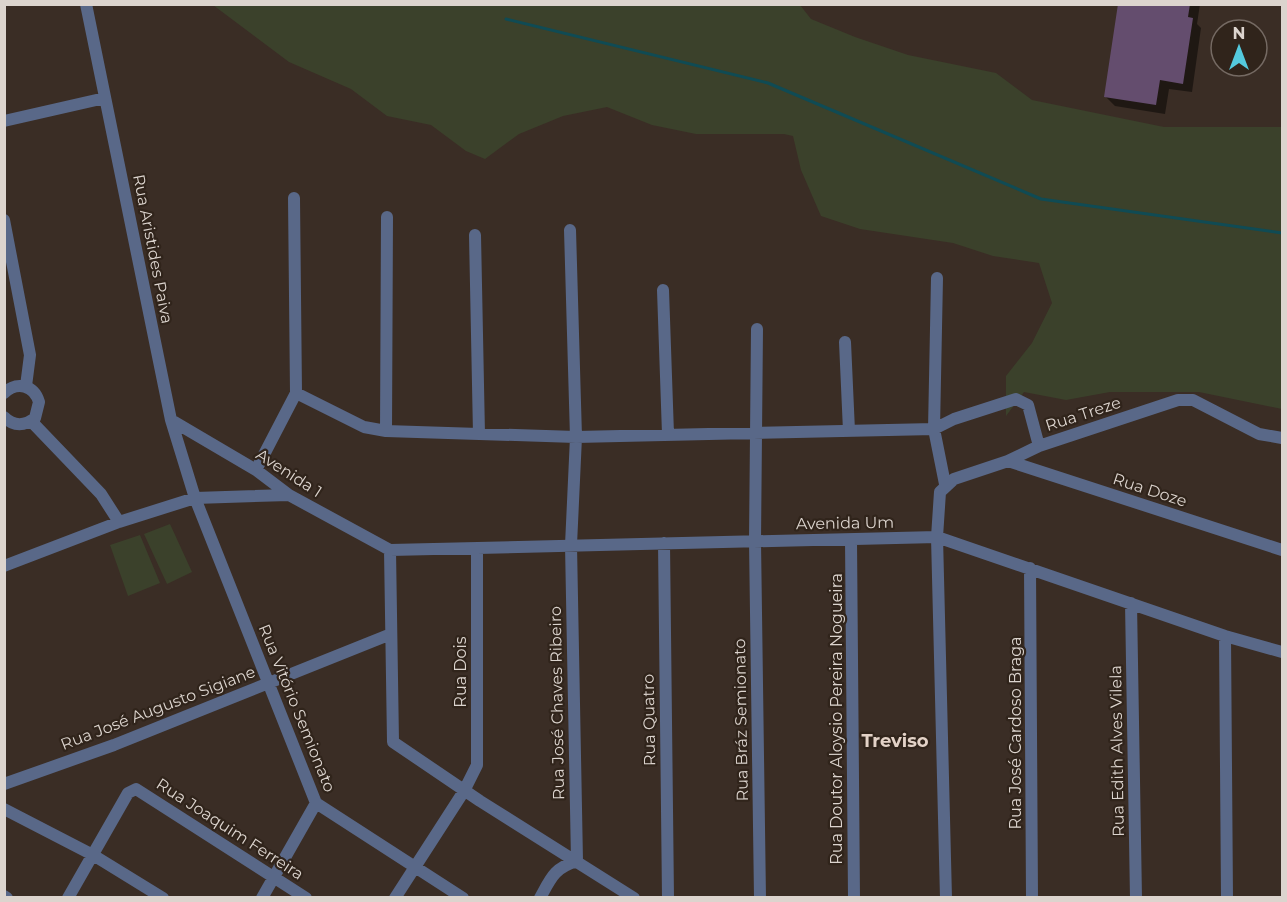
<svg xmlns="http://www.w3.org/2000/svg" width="1287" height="902" font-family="Montserrat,sans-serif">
<rect width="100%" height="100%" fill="#3a2d25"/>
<path fill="#3b412b" d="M213 5H800L811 19 855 37 908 55 996 73 1032 100 1164 127H1282V409L1199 392H1110L1066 400 1024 392 1006 416V376L1032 343 1052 303 1039 263 993 256 953 243 860 229 821 216 801 170 793 136 784 134H696L652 125 607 107 563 116 519 134 485 159 466 151 431 125 387 116 351 89 289 62Z
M170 524 192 572 167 584 144 534Z
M140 535 160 583 128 596 110 545Z"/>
<path fill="#0007" d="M1120 4H1200L1197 24 1201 28 1192 92 1169 89 1165 114 1115 106 1106 97Z"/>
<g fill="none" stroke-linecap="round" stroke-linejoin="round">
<path stroke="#104b54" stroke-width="3" d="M506 19 768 83 1041 199 1282 233"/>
</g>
<path fill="#644d6e" d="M1118 4H1190L1188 17 1193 18 1183 84 1160 80 1156 105 1104 97Z"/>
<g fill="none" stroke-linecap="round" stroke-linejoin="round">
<path stroke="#596888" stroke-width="12" d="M86 4 171 420 195 498 316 803 463 898
M4 121 105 98
M4 220 30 355 26 386
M475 235 479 434
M937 278 934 429 945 484
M663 290 668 434
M757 329 755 541 760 898
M845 342 849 431
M4 393C17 381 34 385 39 402L35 418C25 426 14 427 4 417
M296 393 364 427 386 431 576 437 934 429 954 419 1016 399 1028 405 1039 446
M171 420 256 470 289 495 390 550 937 537 1225 636 1282 652
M31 421 101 494 119 522
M386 431 387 217
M1008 461 1282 550
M256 470 296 393 294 198
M851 540 854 898
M664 543 668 898
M390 550 393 742 480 801 634 898
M4 566 119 522 195 498 289 495
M1030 568 1032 898
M1131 603 1136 898
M1225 636 1227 898
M4 784 114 745 391 634
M4 809 93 855 163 898
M4 896 7 898
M68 898 128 793 136 789 306 898
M262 898 316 803
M395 898 464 791 477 765V550
M540 898C551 878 554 868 577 861L571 545 576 437 570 230
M946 898 937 537 940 492 954 479 1008 461 1039 446 1178 400H1193L1259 434 1282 438"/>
</g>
<g text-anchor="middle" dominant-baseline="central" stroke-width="4.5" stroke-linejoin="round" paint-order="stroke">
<g font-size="16" fill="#dcd4ce" stroke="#30241b">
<text transform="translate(153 249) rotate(79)">Rua Aristides Paiva</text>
<text transform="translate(1083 414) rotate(-18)">Rua Treze</text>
<text transform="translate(289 473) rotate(33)">Avenida 1</text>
<text transform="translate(1150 490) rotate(18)">Rua Doze</text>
<text transform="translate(845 523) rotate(-1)">Avenida Um</text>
<text transform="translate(460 672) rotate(-90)">Rua Dois</text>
<text transform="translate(557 703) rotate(-91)">Rua José Chaves Ribeiro</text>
<text transform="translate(158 708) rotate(-21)">Rua José Augusto Sigiane</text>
<text transform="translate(297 708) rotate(68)">Rua Vitório Semionato</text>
<text transform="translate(836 719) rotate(-90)">Rua Doutor Aloysio Pereira Nogueira</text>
<text transform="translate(649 720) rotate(-91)">Rua Quatro</text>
<text transform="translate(741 720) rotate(-91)">Rua Bráz Semionato</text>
<text transform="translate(1015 733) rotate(-90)">Rua José Cardoso Braga</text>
<text transform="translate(1117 751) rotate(-91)">Rua Edith Alves Vilela</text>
<text transform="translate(230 829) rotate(33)">Rua Joaquim Ferreira</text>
</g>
<g font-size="18" font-weight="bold" fill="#e3d2c7" stroke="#30241b">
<text x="895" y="741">Treviso</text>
</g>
</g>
<rect width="1287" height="902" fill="none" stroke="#dcd4ce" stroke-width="12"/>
<g transform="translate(1239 48)"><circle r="28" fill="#30241b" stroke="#756a63" stroke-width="1.5"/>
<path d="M0-4.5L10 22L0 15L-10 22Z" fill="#54cade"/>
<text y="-9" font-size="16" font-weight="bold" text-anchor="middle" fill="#dcd4ce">N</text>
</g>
</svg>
